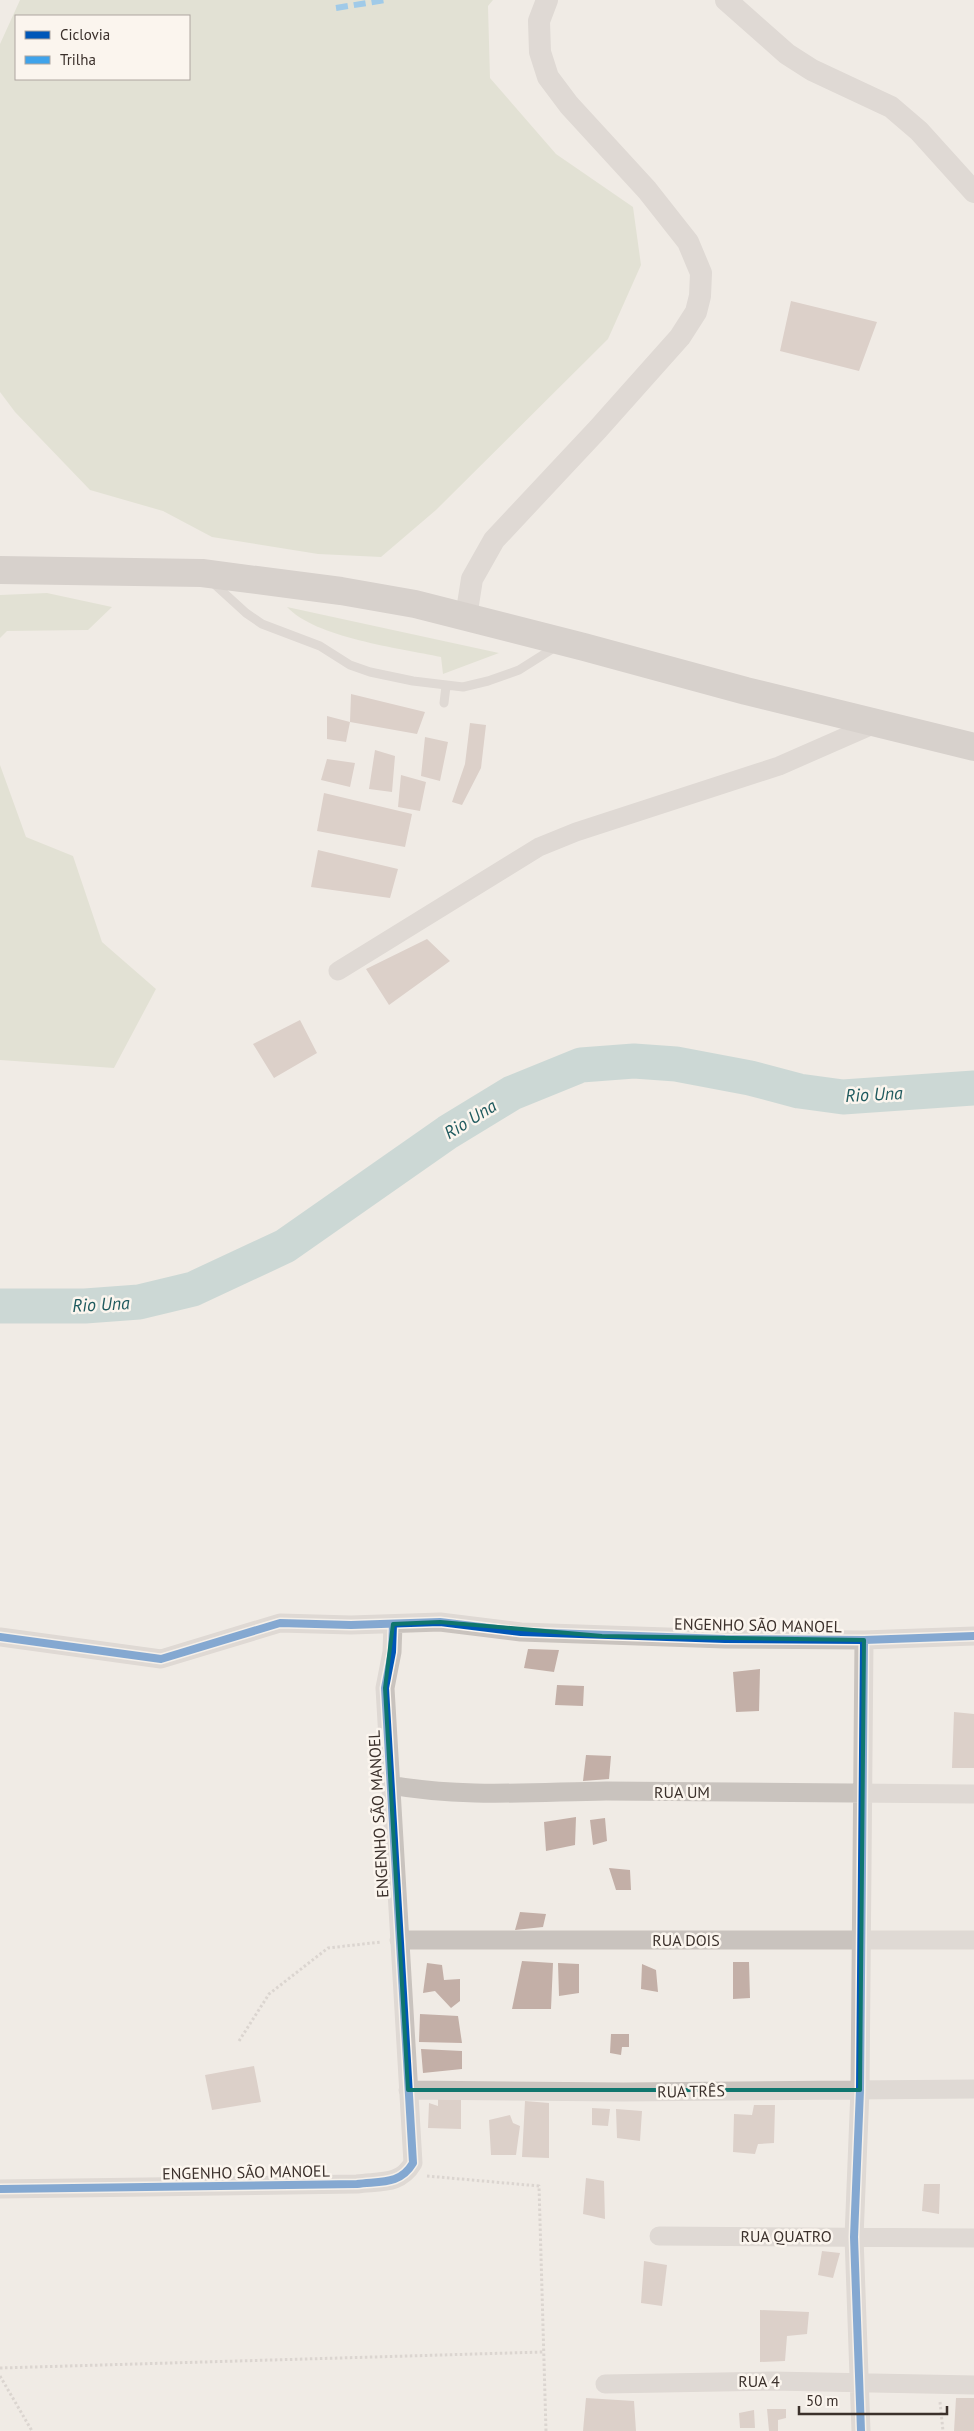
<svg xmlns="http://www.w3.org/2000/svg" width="974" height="2431" font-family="'PT Sans',sans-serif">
<rect width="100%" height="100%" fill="#f0ebe5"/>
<path fill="#d1d6bf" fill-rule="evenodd" d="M20 0H493L488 6 490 78 556 154 633 207 641 265 608 339 436 510 381 557 318 554 212 537 163 511 90 490 15 412 0 392V44ZM16 16H189V79H16Z
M47 593 112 607 88 630 7 631 0 638V595Z
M287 607 499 653 443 674 441 657C399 648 316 638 287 607Z
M0 765 26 837 73 856 102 942 156 989 114 1068 0 1060Z"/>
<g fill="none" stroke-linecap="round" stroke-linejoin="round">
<path stroke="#a1c2c1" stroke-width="35" d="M0 1306H85L139 1302 193 1289 285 1246 448 1132 512 1093 581 1065 634 1061 676 1064 750 1078 799 1091 843 1097 974 1088"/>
</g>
<path fill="#c3afa7" d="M791 301 877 322 859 371 780 351Z
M351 694 425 712 417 734 350 722 346 742 327 739V716L350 722Z
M470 723 486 725 481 768 462 805 452 802 465 764Z
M425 737 448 742 440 781 421 776Z
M375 750 395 756 392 792 369 789Z
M327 759 355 763 350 787 321 780Z
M401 775 426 782 420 811 398 807Z
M324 793 412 814 405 847 317 831Z
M318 850 398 869 390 898 311 887Z
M427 939 450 961 389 1005 366 969Z
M300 1020 317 1053 274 1078 253 1044Z
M528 1649 559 1650 554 1672 524 1668Z
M760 1669 759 1711 736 1712 733 1672Z
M557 1685 584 1686 583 1706 555 1705Z
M954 1712 974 1714V1768H952Z
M586 1755 611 1756 609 1779 583 1781Z
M576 1817 575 1845 546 1851 544 1822Z
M605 1818 607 1841 593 1845 590 1820Z
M609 1868 630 1870 631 1890H616Z
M520 1912 546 1914 543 1927 515 1930Z
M522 1961 553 1963 551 2009H512Z
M733 1962H749L750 1998 733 1999Z
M427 1963 442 1965 444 1980 460 1979V2001L451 2008 435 1991 423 1993Z
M558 1963 579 1964V1993L559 1996Z
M642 1964 656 1970 658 1992 641 1989Z
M420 2014 458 2016 462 2043 419 2042Z
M611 2034H629V2047H622L621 2055 610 2053Z
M421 2049 462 2051V2069L423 2073Z
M254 2066 261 2102 212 2110 205 2075Z
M438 2099 461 2100V2129L428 2128 429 2103 438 2106Z
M525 2101 549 2103V2158L522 2157Z
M754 2105H775L774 2143 758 2144 755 2154 733 2152 734 2114 752 2115Z
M592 2108 610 2109 608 2126 592 2125Z
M616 2109 642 2111 640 2141 617 2138Z
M510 2115 513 2123 520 2126 516 2155H491L489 2120Z
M586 2178 604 2181 605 2219 583 2214Z
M924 2184H940L939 2214 922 2211Z
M822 2251 840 2253 833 2278 818 2275Z
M644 2261 667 2265 662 2306 641 2303Z
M760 2310 809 2312 807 2334 787 2336 785 2361 760 2362Z
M586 2398 634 2401 636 2431H583Z
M956 2398H974V2431H954Z
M767 2409H786V2418L778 2420V2431H769Z
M754 2410 755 2428H740L739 2413Z"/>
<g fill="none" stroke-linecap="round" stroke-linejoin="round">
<path stroke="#c2bbb6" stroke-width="3" stroke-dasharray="2.5 2.5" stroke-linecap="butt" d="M239 2041 269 1994 328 1948 381 1942
M427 2176 539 2186 546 2431
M0 2368 543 2352
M0 2376 32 2431
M940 2402 943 2431"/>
<path stroke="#c9c3be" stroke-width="9" d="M212 582 246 613 262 624 320 646 350 665 370 672 413 681 463 687 488 681 519 670 557 646
M444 703 446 686"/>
<path stroke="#c9c3be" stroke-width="19" d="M338 971 539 847 576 832 779 766 877 723
M0 1637 161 1659 280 1623 351 1625 440 1622 521 1632 725 1639 864 1640 974 1636
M390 1785C462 1798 533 1792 606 1791 728 1791 851 1793 974 1794
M399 1940H974
M408 2090 623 2092 974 2089
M0 2189 357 2184C381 2181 400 2185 413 2163L385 1688 392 1652 393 1624
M659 2236 974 2238
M605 2384 772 2381 974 2385
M861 2431 854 2237 860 2090 864 1640"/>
<path stroke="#c9c3be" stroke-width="22" d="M726 0 787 54 812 70 891 107 919 131 974 192
M466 617 472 579 494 540 598 429 680 337 696 312 700 296 701 273 688 242 647 190 569 105 548 77 540 52 539 21 547 0"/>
<path stroke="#b8b1ad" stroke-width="28" d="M0 570 202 573 341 591 415 604 584 647 746 691 974 747"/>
<path stroke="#3fa3eb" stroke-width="6" stroke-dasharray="12 6" stroke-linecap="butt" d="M336 8 385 0"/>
<g stroke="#fbf5ee" stroke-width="11">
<path id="cycleway" d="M0 1637 161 1659 280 1623 351 1625 440 1622 521 1632 725 1639 864 1640 974 1636
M0 2189 357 2184C381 2181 400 2185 413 2163L385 1688 392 1652 393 1624
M861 2431 854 2237 860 2090 864 1640"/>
</g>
<use href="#cycleway" stroke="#0057b8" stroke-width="8"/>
</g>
<path d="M0 0H974V2431H0ZM440 1622 602 1636 864 1640 860 2090H408L385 1688 393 1624Z" fill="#f0ebe5" fill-opacity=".55" fill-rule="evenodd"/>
<path fill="none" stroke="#0f766e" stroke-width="4" stroke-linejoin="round" d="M440 1622 602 1636 864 1640 860 2090H408L385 1688 393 1624Z"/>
<g text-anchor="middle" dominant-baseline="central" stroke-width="5" stroke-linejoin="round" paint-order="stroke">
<g font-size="16" fill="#3b302b" stroke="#fbf5ee">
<text transform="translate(758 1625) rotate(1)">ENGENHO SÃO MANOEL</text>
<text x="682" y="1792">RUA UM</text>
<text transform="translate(378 1814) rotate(-93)">ENGENHO SÃO MANOEL</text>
<text x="686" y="1940">RUA DOIS</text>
<text transform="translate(691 2091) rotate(-1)">RUA TRÊS</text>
<text transform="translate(246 2172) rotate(-1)">ENGENHO SÃO MANOEL</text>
<text x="786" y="2236">RUA QUATRO</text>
<text x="759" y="2381">RUA 4</text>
</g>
<g font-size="18" font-style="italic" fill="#1f5a5e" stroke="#fbf5ee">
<text transform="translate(874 1094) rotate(-3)">Rio Una</text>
<text transform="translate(470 1119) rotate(-32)">Rio Una</text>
<text transform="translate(101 1304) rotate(-3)">Rio Una</text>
</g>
</g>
<rect x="15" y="15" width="175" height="65" fill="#fbf5ee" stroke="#aea6a0"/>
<rect x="25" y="31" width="25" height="8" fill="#0057b8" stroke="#aea6a0"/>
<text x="60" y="40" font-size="15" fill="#3b302b">Ciclovia</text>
<rect x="25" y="56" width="25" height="8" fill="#3fa3eb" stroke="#aea6a0"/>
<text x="60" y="65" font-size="15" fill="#3b302b">Trilha</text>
<path d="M799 2406v8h148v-8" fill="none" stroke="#3b302b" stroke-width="2.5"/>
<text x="806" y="2406" font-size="15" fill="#3b302b" stroke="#fbf5ee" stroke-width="4" paint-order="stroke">50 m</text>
</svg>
